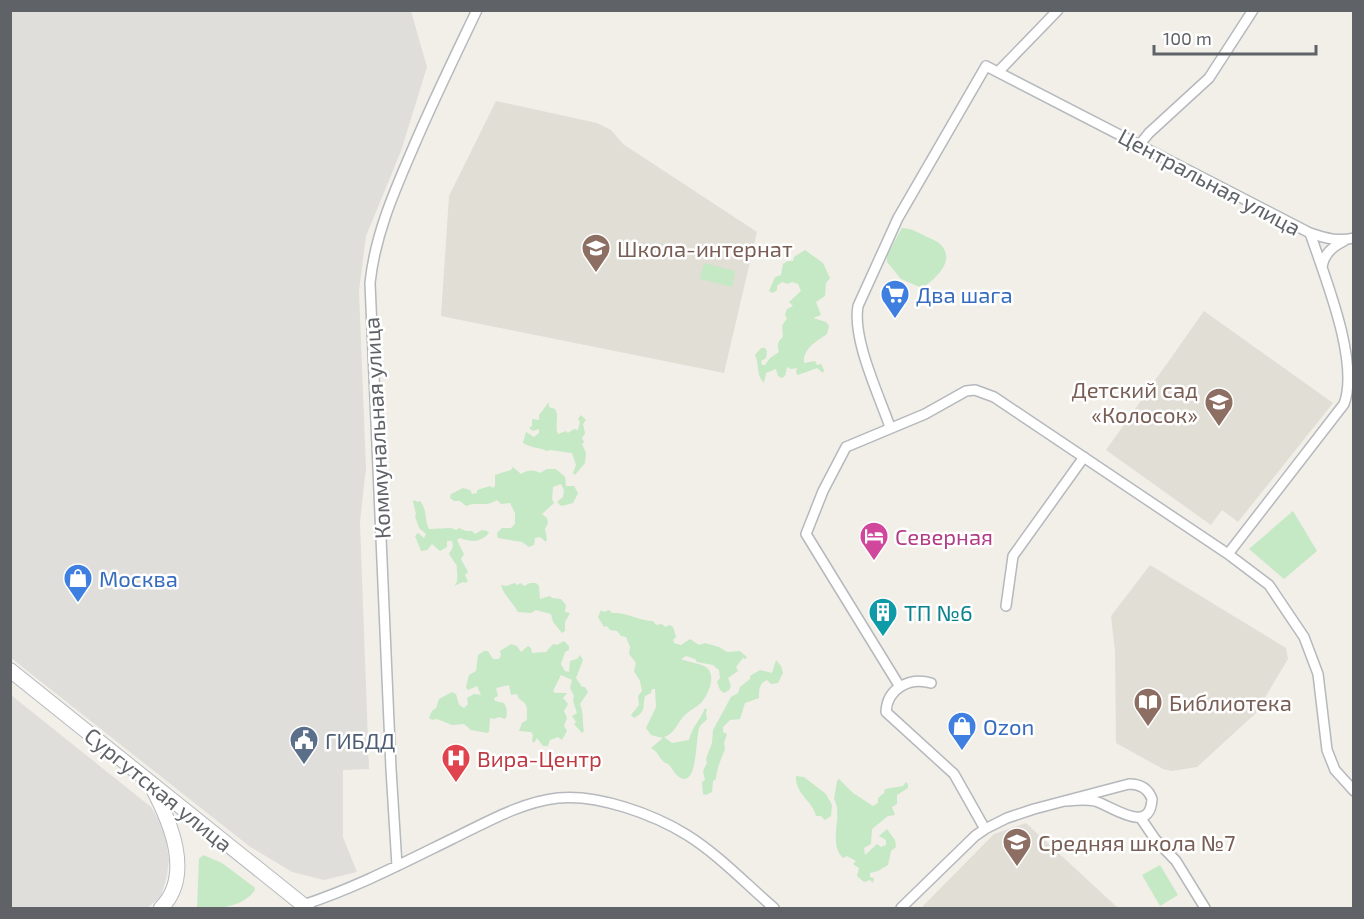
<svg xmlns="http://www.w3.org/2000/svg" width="1364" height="919" font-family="'Exo 2',sans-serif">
<rect width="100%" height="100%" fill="#f1efe8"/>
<path fill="#e0deda" d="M10 11H411L427 67 401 151 366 236 359 291 366 468 360 522 369 769 343 770V837L357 872 324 880 292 872 249 846 11 658Z
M11 695 151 807 160 822 166 840 169 860 167 875 161 897 147 908H11Z"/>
<path fill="#e1ded6" d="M496 101 597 123 611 130 623 144 757 232 724 373 441 316 449 196Z
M1204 311 1333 403 1238 522 1222 510 1211 525 1106 450Z
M1150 565 1286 648 1288 659 1255 714 1197 767 1172 771 1163 769 1116 743 1115 651 1111 616Z
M1026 823 1118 908H921L994 834Z"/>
<path fill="#c5e8c5" d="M902 228C911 228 917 232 925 236 931 239 941 242 944 249 953 264 933 281 922 288L901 279 887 262V255Z
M805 250 823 263 830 278 826 283 825 296 816 302 821 315 813 318 826 322 829 326 827 334C816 342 803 348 804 363L815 361 817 365 821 364 824 370 823 373 817 368 798 375 796 373 797 368 791 369 787 367 785 376 782 378 778 376 776 369 766 373 764 383C755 374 760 364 755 355L761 348H765L767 351 766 358 761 361 762 365H765L770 358 779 352C777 345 777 342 783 337L782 326 787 318 785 315 787 309 793 306 789 302 801 291 798 284 792 282 788 284 782 282 777 286V290L773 293 769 291 775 277 781 275 783 264 788 261H793L794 257Z
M704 263 735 271 732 287 700 279Z
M549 402V407L555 409C560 418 554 426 558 434L566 431 568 433 574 429 578 430 580 422 578 419 581 415 586 420 583 424 585 433 582 438 584 442 582 444 586 453 585 463 575 475 573 473 576 465 572 453 550 450 547 451C538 447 531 448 523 443L526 432 534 437 539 433V429L533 431 529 428 532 426V419L539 420V415Z
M513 467 521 474C527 470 533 469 540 473L547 469H556L565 477 566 486H574L578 493 573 503 561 506 557 502 563 497 564 490 561 484 553 487 552 499 554 503 542 514 547 518 548 523 545 529 547 539 546 542 540 537 535 538 534 545 529 547 522 542 498 538 497 533 502 528H511L515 524V513L510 503 501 504 497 500C484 508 477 501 466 506L460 501H454L450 498 451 494 463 488 470 490 472 494 477 493V490L490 486 493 488 495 486V475L511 470Z
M414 500 417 502 420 501C428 511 424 520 429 529L451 528 456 530 459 528 466 531H472L475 534 482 530 487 531 489 533C480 543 471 542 460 538L457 540 464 554 461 559 468 572 465 575 468 581 465 583 463 582 454 586C460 581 456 572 457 566L449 554 453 547 452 541H447V547L440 551 432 544 427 550 421 551 415 536 418 533 424 538 426 534 419 528 415 516 416 514 413 501Z
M1293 511 1317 551 1284 579 1249 549Z
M515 583 517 585 521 583 524 586 530 583H536L539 586 540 599 550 596 552 598 561 599 566 605 565 612 570 613 565 622V631L562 633 553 622 551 614 536 610 531 613 518 612C512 601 504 596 501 585L506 586Z
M601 610 604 612 609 610 612 613C627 612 639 621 653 621L656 625 662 624 665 627 670 625 673 627 676 637 673 640 674 643 681 645 690 639 699 645 705 643 719 647 727 652 740 651 747 657 745 659 743 658 736 667 738 671 728 678 731 686 729 690 724 693 720 690 717 682 720 678 719 670 713 665 697 662 695 659 686 656 681 659C688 662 697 663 704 666 718 673 709 694 701 703 697 707 690 710 686 714 677 722 676 733 664 737L672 743 689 740C692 727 701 719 705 708L707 710 706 713 707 719C705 722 702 723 700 726 695 733 699 790 679 777 675 774 673 770 670 766 666 761 668 766 663 761 658 756 657 751 651 748L663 738 651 735 646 728 656 707 655 689H652L651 693 645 696C642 707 647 711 634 718L631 715 639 705 638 696 642 691 640 681 634 671 636 663 629 654 630 647 626 637 621 636 617 631 610 630 607 626 604 627 598 617Z
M564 641 569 646V650L565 652 561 664 565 671 569 672 570 661 577 659 580 655 583 660 576 678 582 687H585L588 692 580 704C584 714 582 721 584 731L582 733 574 724 576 722 572 716 577 713 573 701 574 696 570 688 572 680 561 675 553 691 555 693H567L563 698 568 704 564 711 567 718 564 726 567 731 562 740 558 737 550 740 548 746H543L537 738 534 743 532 741 533 735 531 732 519 731 522 723 527 720C526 709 530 705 519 699L517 694 511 695 509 685 496 688 498 696 494 698 495 701 504 703C507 708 508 715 505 719L499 717 494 719 490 718 489 732 487 733 471 730 464 724 452 725 437 719 432 720 429 718 432 711 436 708 439 699 452 692 456 694 459 705 464 708 468 704 467 698 474 694 481 695 477 686 468 690 466 687 469 675 476 671 478 655 484 651H488L493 659H499L501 655 500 651 511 644 517 646 521 652 528 646 531 648 532 653 546 652 553 644 557 645Z
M776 660 781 666 783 673 778 683 771 684 767 680C759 683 759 690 759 698L745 703 740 719 730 720 723 727V732L727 734 724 743 725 749C722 756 716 771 716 779L713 781 712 792 706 795 703 794 702 782 705 780 703 771 707 763 706 759 712 743 713 730 731 697 738 693 740 687 750 679V676L760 670 772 673Z
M796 776 804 777 826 794 832 805 831 816 825 820 821 816H816C813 801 795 794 796 776Z
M839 779 853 793 873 806 878 803V798L884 793 885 789 903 786 906 782 908 784V788L897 795V804L892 807 895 815 888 816 872 829 871 844 864 848 865 855 877 844 881 847 886 845V840L879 836 887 829 895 840 896 847 891 851 888 865 878 871 870 873V877L874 878 873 883 870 880 864 882 857 876 859 868 853 864 856 861 847 856 843 858C827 842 844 816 834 799L837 781Z
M203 855 222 863 254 887 255 890C242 908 218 909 197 908L199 859Z
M1160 865 1178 895 1160 906 1142 875Z"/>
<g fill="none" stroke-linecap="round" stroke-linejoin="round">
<g stroke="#b5b8bc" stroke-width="12">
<path id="street" d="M998 72 1058 10
M1140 144 1149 133 1209 78 1253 10
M1310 233C1324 275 1360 362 1344 404L1228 554 1269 585 1304 637 1318 674 1327 750 1335 770 1354 791
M1322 267C1324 254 1332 247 1344 241
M890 427C879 395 852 339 858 306L898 218 986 66 1310 233C1325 238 1338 242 1354 238
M1006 606 1013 556 1084 457
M931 683C910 677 887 688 886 712L954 774 985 829
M900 687 806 534 823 491 846 447 925 414 966 391 975 390 994 397 1228 554
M1140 817 1155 839 1176 861 1205 908
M397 866 391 769 370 283C375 235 394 192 413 148 433 101 455 56 477 10
M303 905C355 888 403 863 452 839 485 823 521 802 558 798 598 794 653 814 687 835 719 855 746 884 774 908
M901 908 975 836 985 829 1007 818 1034 809 1129 784C1140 784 1148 788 1152 799 1150 836 1112 806 1095 801 1086 799 1076 800 1067 801"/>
</g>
<g stroke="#b6babf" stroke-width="16">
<path id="secondary" d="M10 670 307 908
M152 787C170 821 194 875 161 908"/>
</g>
<use href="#street" stroke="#fff" stroke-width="9"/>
<use href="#secondary" stroke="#fff" stroke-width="14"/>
</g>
<defs>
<g id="school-pin" transform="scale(1.5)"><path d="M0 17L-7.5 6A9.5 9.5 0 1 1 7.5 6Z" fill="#8d6e63" stroke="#fff"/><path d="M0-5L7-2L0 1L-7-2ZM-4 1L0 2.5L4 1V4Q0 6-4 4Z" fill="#fff"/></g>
<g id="supermarket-pin" transform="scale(1.5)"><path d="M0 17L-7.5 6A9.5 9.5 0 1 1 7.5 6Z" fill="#3f7fe0" stroke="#fff"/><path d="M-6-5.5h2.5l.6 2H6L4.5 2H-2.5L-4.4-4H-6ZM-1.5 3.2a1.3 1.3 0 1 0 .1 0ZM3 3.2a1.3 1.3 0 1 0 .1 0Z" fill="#fff"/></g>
<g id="hotel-pin" transform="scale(1.5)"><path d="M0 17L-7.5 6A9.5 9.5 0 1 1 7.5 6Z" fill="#d1479c" stroke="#fff"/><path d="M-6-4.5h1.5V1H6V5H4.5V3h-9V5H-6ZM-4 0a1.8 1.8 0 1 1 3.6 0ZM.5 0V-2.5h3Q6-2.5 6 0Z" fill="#fff"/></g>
<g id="shop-pin" transform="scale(1.5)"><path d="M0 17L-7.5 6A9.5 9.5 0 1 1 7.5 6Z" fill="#3f7fe0" stroke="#fff"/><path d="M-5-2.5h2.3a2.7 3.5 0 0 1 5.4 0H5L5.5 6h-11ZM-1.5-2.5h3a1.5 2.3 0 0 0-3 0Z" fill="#fff"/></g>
<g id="building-pin" transform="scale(1.5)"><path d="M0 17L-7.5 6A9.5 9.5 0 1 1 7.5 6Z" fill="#0f9aa8" stroke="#fff"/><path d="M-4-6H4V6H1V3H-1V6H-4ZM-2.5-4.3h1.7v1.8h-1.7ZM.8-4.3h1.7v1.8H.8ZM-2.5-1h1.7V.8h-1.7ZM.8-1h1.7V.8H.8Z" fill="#fff"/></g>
<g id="library-pin" transform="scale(1.5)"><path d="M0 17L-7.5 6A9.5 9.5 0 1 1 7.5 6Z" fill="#8d6e63" stroke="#fff"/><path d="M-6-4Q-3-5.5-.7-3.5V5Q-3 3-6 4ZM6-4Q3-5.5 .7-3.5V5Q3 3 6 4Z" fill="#fff"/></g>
<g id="civic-pin" transform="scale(1.5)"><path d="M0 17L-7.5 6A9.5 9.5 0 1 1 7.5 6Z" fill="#5c6f8a" stroke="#fff"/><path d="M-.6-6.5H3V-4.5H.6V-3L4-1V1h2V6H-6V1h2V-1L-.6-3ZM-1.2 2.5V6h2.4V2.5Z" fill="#fff"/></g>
<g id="hospital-pin" transform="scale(1.5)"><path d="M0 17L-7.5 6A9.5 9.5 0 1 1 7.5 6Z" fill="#e0444e" stroke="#fff"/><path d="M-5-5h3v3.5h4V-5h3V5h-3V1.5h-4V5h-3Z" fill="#fff"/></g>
</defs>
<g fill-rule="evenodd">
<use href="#school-pin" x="596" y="248"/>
<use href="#supermarket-pin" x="895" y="294"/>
<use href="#school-pin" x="1219" y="402"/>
<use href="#hotel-pin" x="874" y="536"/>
<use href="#shop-pin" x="78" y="578"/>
<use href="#building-pin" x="883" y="612"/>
<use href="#library-pin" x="1148" y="702"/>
<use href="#shop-pin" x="962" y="726"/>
<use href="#civic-pin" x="304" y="740"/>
<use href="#hospital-pin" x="456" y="758"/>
<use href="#school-pin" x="1017" y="842"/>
</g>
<g text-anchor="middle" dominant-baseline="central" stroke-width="5" stroke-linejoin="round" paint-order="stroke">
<g font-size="22" fill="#5f6368" stroke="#fff">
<text transform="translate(1210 181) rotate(28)">Центральная улица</text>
<text transform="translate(376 428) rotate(-93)">Коммунальная улица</text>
<text transform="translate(159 789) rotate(39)">Сургутская улица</text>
</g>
<g font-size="22" fill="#785e54" stroke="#fff" text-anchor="start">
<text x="617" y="248">Школа-интернат</text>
<text x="1198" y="389" text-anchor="end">Детский сад<tspan x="1198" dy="25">«Колосок»</tspan></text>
<text x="1169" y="702">Библиотека</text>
<text x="1038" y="842">Средняя школа №7</text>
</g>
<g font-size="22" fill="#366cbe" stroke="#fff" text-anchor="start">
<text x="916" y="294">Два шага</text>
<text x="99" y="578">Москва</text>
<text x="983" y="726">Ozon</text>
</g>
<g font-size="22" fill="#b23c85" stroke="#fff" text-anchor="start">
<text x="895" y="536">Северная</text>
</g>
<g font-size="22" fill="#0d838f" stroke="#fff" text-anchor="start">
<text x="904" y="612">ТП №6</text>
</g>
<g font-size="22" fill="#4e5e75" stroke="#fff" text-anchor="start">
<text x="325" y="740">ГИБДД</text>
</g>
<g font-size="22" fill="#be3a42" stroke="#fff" text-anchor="start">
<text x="477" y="758">Вира-Центр</text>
</g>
</g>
<rect width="1364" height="919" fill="none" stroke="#5f6368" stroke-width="24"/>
<path d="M1154 45v9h162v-9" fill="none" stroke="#5f6368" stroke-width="3"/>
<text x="1163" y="45" font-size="18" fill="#5f6368" stroke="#ffffff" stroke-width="4.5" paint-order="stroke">100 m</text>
</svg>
